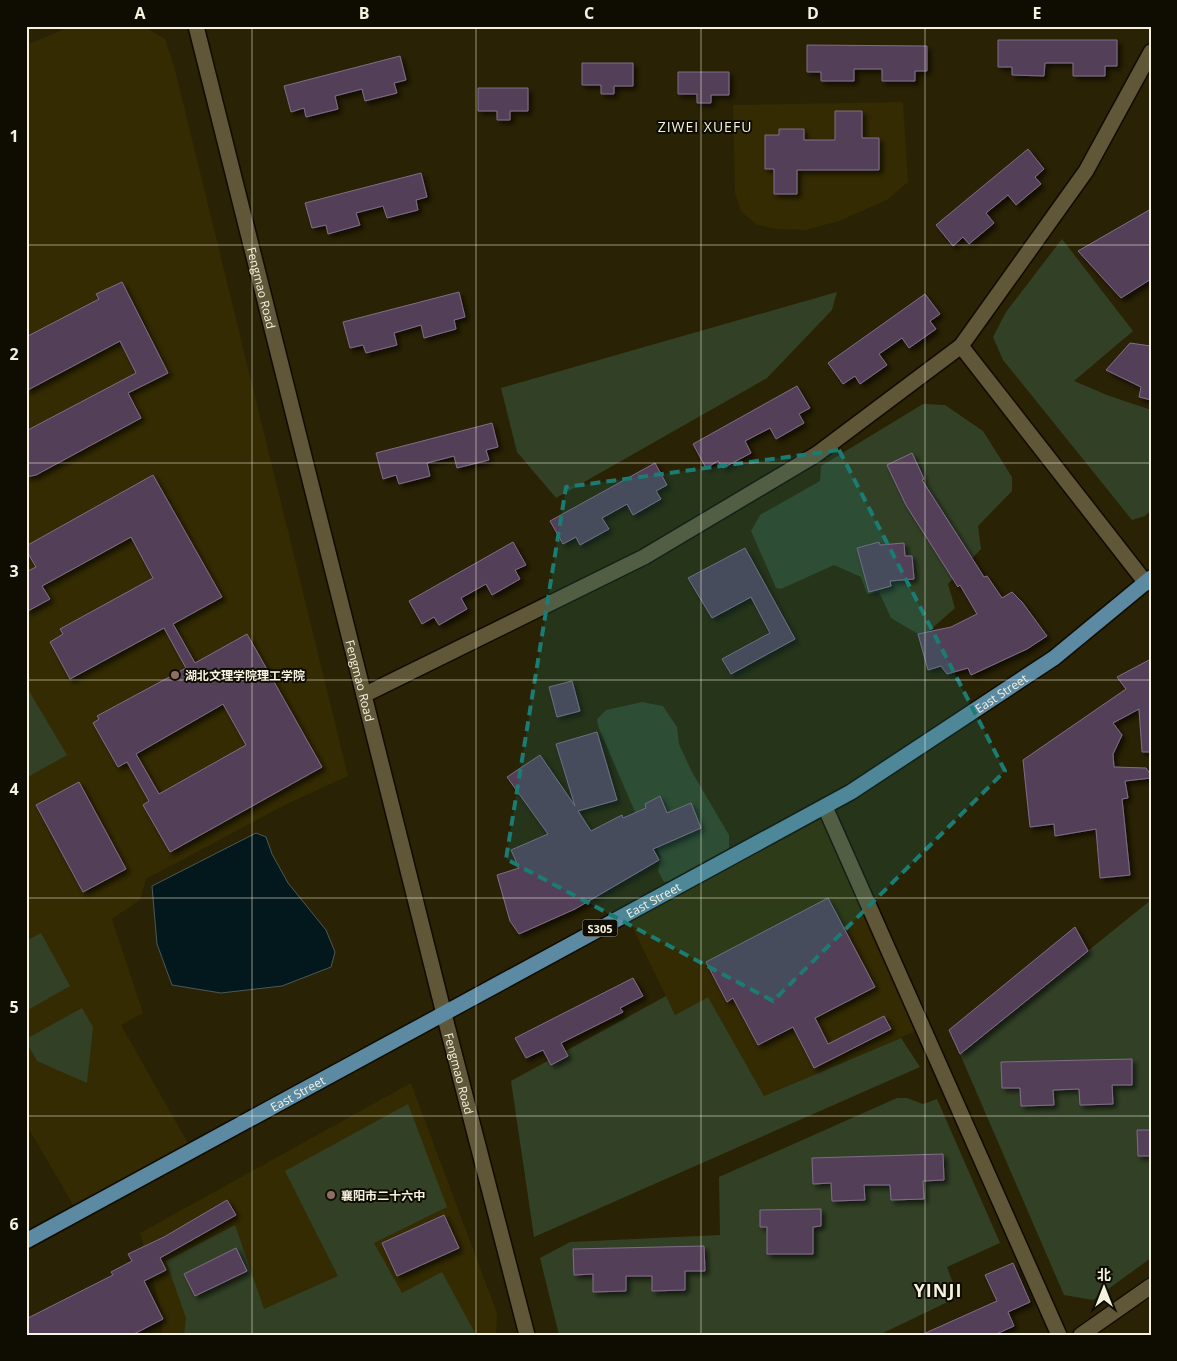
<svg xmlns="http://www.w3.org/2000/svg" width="1177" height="1361" font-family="'Open Sans','Noto Sans SC',sans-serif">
<defs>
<filter id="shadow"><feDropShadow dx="3.5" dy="3.5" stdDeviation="2.5" flood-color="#0009"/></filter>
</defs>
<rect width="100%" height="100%" fill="#2a2204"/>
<path fill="#342b02" d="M72 26H143L165 39 175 70 348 776 285 805 146 879 140 900 112 919 143 1013 121 1025 189 1145 75 1208 26 1124V45Z
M903 102 908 182 887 200 839 221 806 230 777 229 757 225 741 211 735 193 733 105Z
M825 807 923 1028 764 1096 708 997 675 1015 626 914Z
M411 1083 497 1313 496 1335H162V1313L140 1233Z"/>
<path fill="#324126" d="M1062 239 1133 331 1074 381 1107 395 1151 410V510L1145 516 1132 520 1003 360 993 337 1006 312Z
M837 292 832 310 767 378 556 498 517 452 501 388Z
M923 404 945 405 983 431 1012 477V491L978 526 981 549 948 584 955 608 928 632 918 634 891 618 879 592 867 594 861 577 834 565 781 589 776 588 751 531 760 515 820 481 821 466Z
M26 686 67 755 26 778Z
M642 702 663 706 677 727 679 744 692 772 729 835V852L676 880 664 882 658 871 661 856 635 812 598 726 597 719 606 710Z
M1151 900V1258L1093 1300 1064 1295 960 1054Z
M41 933 70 986 26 1011V941Z
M666 996 675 1015 708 997 764 1096 901 1038 920 1067 534 1237 511 1081Z
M82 1008 93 1027 87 1083 37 1061 26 1041V1039Z
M897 1098H907L923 1104 937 1099 1000 1243 947 1267 958 1297 879 1335H559L540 1258 570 1242 720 1235 719 1177Z
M408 1104 447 1207 374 1243 402 1293 442 1272 476 1335H184L186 1318 166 1261 235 1225 264 1309 338 1276 285 1171Z"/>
<path fill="#03181d" stroke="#4c5958" d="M256 833 266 837 272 854 288 883 326 930 335 952 331 967 282 986 221 993 172 985 157 944 152 886Z"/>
<path fill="#534059" stroke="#806c87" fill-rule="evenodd" filter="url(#shadow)" d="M998 40H1117V66H1105V76H1073V63H1045L1044 76 1012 75V67H998Z
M807 45 927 46V71H915V81H882V69H854V81H821V72H807Z
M400 56 406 80 394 83 397 93 365 101 362 89 335 96 338 109 306 117 304 108 291 112 284 86Z
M582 63H633V86H614V94H601V85H582Z
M678 72H729V95H711V103H697V94H678Z
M478 88H528V111H510V120H497V111H478Z
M835 111H862V138H879V170H797V194H774V169H765V135H779V129H804V140H835Z
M1028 149 1044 169 1035 177 1041 184 1016 205 1008 195 986 213 994 223 969 244 963 237 953 246 936 225Z
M421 173 427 197 416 200 418 210 387 218 383 206 356 213 360 225 328 234 326 225 312 228 305 203Z
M1151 209V279L1121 298 1078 251Z
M122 282 168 373 128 393 141 418 36 475 26 477V431L136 373 120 341 26 391V337L99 299 96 294Z
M459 292 465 317 454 320 456 329 424 338 421 325 394 333 397 345 366 353 363 345 350 348 343 322Z
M925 294 940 314 930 321 936 329 909 348 902 338 879 354 887 365 860 384 855 376 843 384 828 363Z
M1130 343 1151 346V400L1139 397 1141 387 1106 370Z
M797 386 810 408 799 414 804 423 776 439 770 428 745 441 751 453 723 468 718 461 706 468 693 444Z
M492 423 498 447 486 450 489 460 457 468 454 456 427 463 430 476 399 484 396 475 383 479 376 453Z
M912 453 924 479 922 480 984 577 987 576 1002 598 1012 592 1022 602 1047 636 1027 649 971 675 968 668 947 674 941 666 928 670 918 634 951 627 977 614 960 585 958 587 906 505 887 465Z
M655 463 667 485 656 491 661 499 633 515 627 504 602 518 609 529 580 545 576 537 563 544 550 521Z
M153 475 222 597 173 624 195 663 247 634 322 767 170 852 143 805 149 801 127 762 118 767 93 723 99 719 97 716 186 668 164 628 70 679 50 642 63 634 60 629 153 578 131 537 42 586 50 599 26 612V572L36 567 26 550V546ZM223 704 246 745 159 794 136 754Z
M513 542 526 565 515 570 520 579 492 595 486 584 461 598 467 609 439 625 434 617 422 624 409 601Z
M879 542 880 545 904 543 905 556H912L914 579 890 581 891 586 869 592 857 548Z
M745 548 795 639 731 674 722 659 770 633 751 597 712 618 688 578Z
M1151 659V752H1142L1139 709 1113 723 1122 735 1113 754 1114 767 1146 768 1151 775V778L1125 781 1128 798 1122 799 1130 875 1100 878 1096 829 1055 836 1054 824 1030 827 1023 760 1126 689 1117 677Z
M572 681 580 711 557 717 549 687Z
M597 732 617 800 578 811 591 831 622 815 623 818 646 808 645 804 660 796 667 813 691 803 701 828 653 849 659 860 575 909 519 934 510 921 497 875 519 868 511 850 548 834 507 777 540 755 575 806 556 744Z
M79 782 126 869 83 892 36 805Z
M828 898 875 987 815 1018 828 1044 884 1016 891 1029 814 1068 793 1027 758 1045 733 998 727 1002 706 962Z
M1075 927 1088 951 960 1054 949 1030Z
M633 978 643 996 620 1008 623 1012 561 1043 568 1056 551 1065 543 1050 526 1058 515 1038Z
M1132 1059V1085H1112L1113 1104 1080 1105 1079 1089 1053 1090 1054 1105 1021 1106 1020 1088H1002L1001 1062Z
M1137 1130H1151V1156H1138Z
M943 1154 944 1180 923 1181 924 1199 891 1200 890 1185H864L865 1200 832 1201 831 1183 813 1184 812 1158Z
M227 1200 236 1215 160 1258 166 1270 144 1281 163 1319 132 1335H26V1319L113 1275 111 1272 132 1261 128 1254 164 1237Z
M821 1209V1226L813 1227V1254H767V1227H760V1210Z
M444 1215 459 1248 397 1276 382 1243Z
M704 1246 705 1271H685V1290L652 1291V1276H626V1291L593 1292V1274L574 1275 573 1249Z
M236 1248 247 1271 195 1296 184 1274Z
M1013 1263 1030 1302 1008 1312 1014 1326 994 1335H921L997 1301 985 1275Z"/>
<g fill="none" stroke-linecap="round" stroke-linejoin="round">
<g stroke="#110b00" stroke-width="18">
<g id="minor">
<path id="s1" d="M196 26 444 1014 527 1335"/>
<path d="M961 346 1146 583"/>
<path d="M364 695 644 557 817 454 961 346 1086 171 1151 52"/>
<path d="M825 807 1059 1335"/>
<path d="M1081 1335 1151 1286"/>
</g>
</g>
<g stroke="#110b00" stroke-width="18">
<g id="major">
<path id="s2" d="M26 1241 851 792 1054 658 1151 578"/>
</g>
</g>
<use href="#minor" stroke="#5f5738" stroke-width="15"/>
<use href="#major" stroke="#5b8aa2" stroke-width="15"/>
</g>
<path fill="#1b7c74" fill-opacity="0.2" stroke="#1b7c74" stroke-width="4" stroke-dasharray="10 6" stroke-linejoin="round" d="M839 450 1005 771 773 1001 506 859 566 487Z"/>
<path fill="none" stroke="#f6f2e0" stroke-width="1" stroke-opacity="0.55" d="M252 26V1335M476 26V1335M701 26V1335M925 26V1335M26 245H1151M26 463H1151M26 680H1151M26 898H1151M26 1116H1151"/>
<g fill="#8d6e63" stroke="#0f0c02" stroke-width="2">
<circle cx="175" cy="675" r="5"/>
<circle cx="331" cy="1195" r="5"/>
</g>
<g text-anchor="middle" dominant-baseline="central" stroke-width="4" stroke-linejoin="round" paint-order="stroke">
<rect fill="#0f0c02" stroke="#b1ad9d" stroke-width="1" x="582.5" y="919.5" width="35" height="17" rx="4"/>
<g font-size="11" font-weight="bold" fill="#f6f2e0">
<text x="600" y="928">S305</text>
</g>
<g font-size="12" fill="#f6f2e0" stroke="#0f0c02">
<text stroke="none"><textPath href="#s1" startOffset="270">Fengmao Road</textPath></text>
<text stroke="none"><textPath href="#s1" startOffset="675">Fengmao Road</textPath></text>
<text stroke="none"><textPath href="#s2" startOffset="1119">East Street</textPath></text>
<text stroke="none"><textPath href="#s2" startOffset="714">East Street</textPath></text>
<text stroke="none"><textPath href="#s1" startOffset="1080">Fengmao Road</textPath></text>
<text stroke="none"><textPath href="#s2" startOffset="309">East Street</textPath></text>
</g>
<g font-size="12" font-weight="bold" fill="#f6f2e0" stroke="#0f0c02" text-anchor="start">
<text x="185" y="675">湖北文理学院理工学院</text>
<text x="341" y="1195">襄阳市二十六中</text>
</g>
<g font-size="14" letter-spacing="1" fill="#f6f2e0" stroke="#0f0c02">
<text x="705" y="126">ZIWEI XUEFU</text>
</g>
<g font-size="18" font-weight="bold" letter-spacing="1" fill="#f6f2e0" stroke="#0f0c02">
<text x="938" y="1290">YINJI</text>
</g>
</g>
<rect width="1177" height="1361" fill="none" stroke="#0f0c02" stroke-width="55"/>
<g transform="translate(1104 1288)" stroke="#0f0c02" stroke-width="4" paint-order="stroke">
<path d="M0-4L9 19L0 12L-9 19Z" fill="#f6f2e0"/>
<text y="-8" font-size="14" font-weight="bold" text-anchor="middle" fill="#f6f2e0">北</text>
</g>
<rect x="28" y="28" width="1122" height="1306" fill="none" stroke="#f6f2e0" stroke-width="2"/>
<g font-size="16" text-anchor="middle" font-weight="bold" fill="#f6f2e0">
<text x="140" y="19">A</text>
<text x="364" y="19">B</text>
<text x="589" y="19">C</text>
<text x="813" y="19">D</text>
<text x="1037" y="19">E</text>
<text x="14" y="142">1</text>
<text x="14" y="360">2</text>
<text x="14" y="577">3</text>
<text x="14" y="795">4</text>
<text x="14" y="1013">5</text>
<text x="14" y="1230">6</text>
</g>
</svg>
